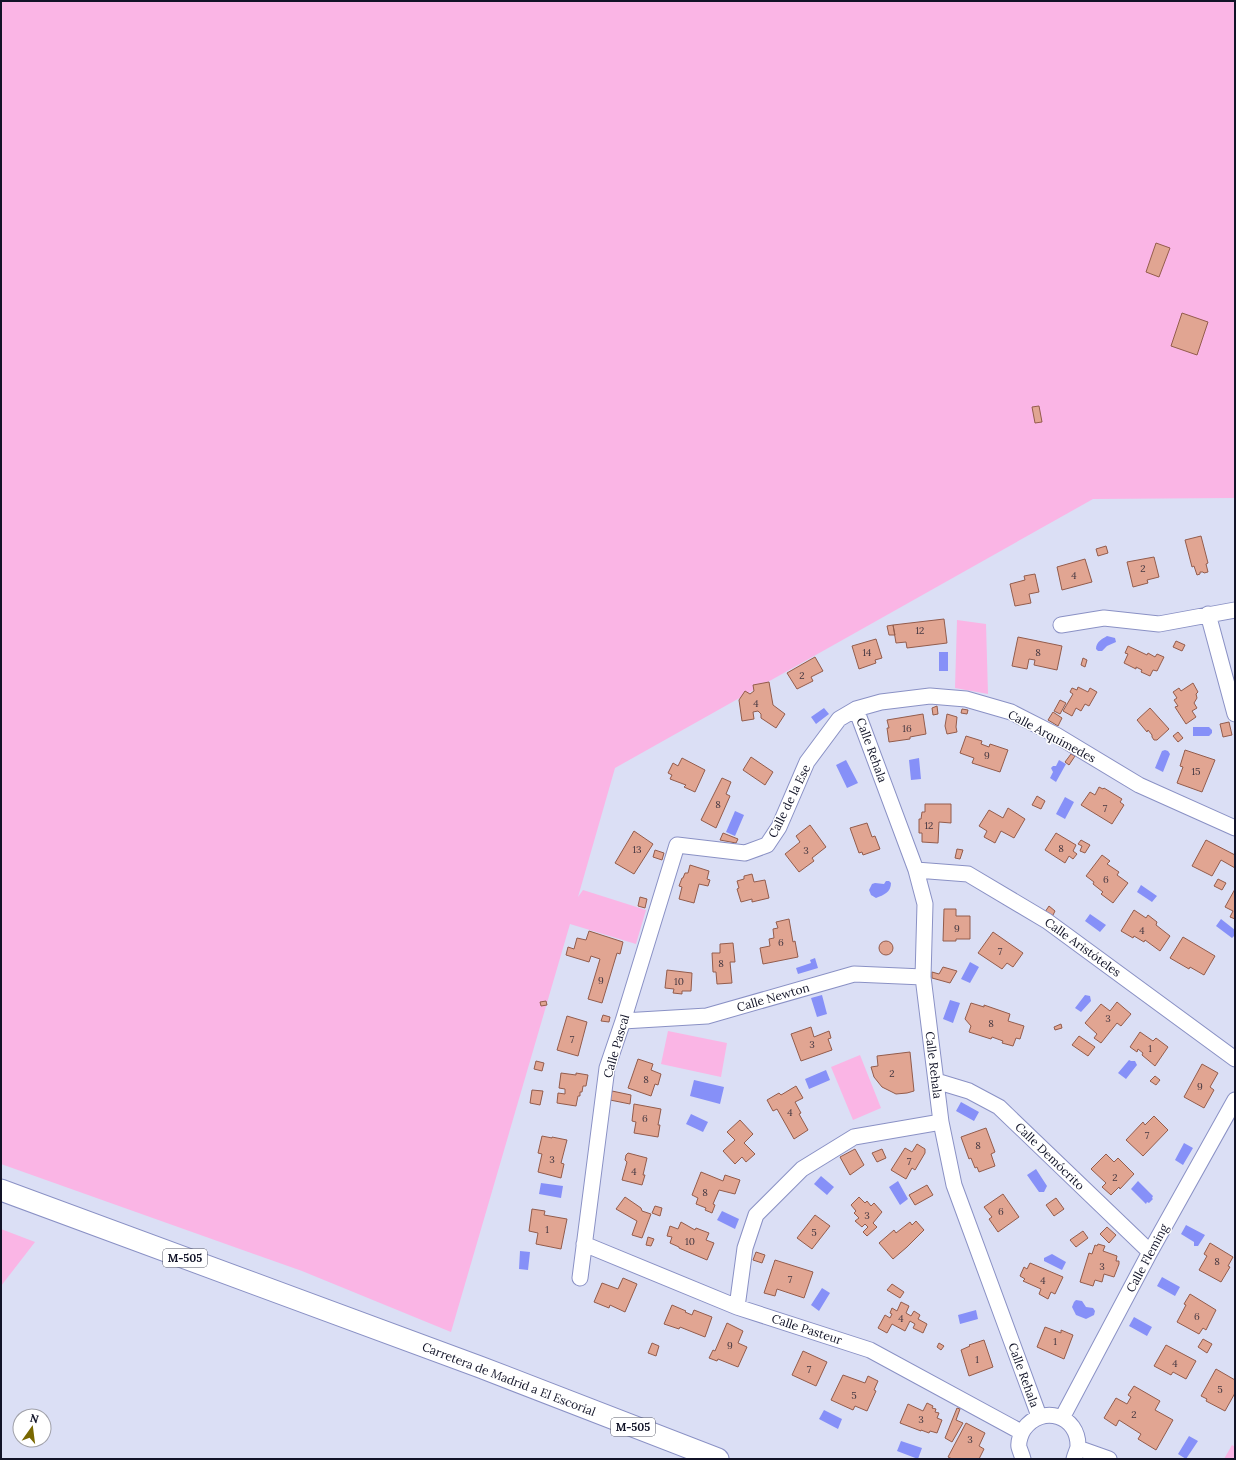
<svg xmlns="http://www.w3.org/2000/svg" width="1236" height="1460" font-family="Lora,serif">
<rect width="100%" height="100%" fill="#dbdff5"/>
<path fill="#fab5e5" d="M1 1H1235V498L1093 499 615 768 578 897 583 890 646 910 636 944 570 924 451 1332 302 1271 1 1164Z
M957 620 986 624 988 694 955 688Z
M668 1031 727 1043 721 1077 661 1064Z
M860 1055 881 1108 853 1120 831 1067Z
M1 1229 35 1242 1 1286Z
M1232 1445 1235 1447V1459H1224Z"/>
<path fill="#8690f8" d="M1107 636 1115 638 1116 642 1107 646 1102 651H1098L1096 649C1096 642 1102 639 1107 636Z
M939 652H948V671H939Z
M824 708 829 714 816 724 811 717Z
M1193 727H1209L1212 730V733L1209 736H1193Z
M1165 750 1168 751 1170 754 1163 772 1155 768 1162 751Z
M919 758 921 779 911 780 909 760Z
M846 760 858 783 847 788 836 765Z
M1059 760 1066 764 1056 782 1050 778 1053 772 1051 768 1053 766H1056Z
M1065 797 1074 802 1065 819 1056 814Z
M735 811 744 815 735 836 726 832Z
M886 881H889L891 883C891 892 884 895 876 898L871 895 869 890 872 884 875 883 884 884Z
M1141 885 1157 896 1152 902 1137 892Z
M1090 914 1106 925 1100 932 1085 921Z
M1221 919 1235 930V935L1232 938 1216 926Z
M815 958 818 968 798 974 796 968 811 963 810 960Z
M970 962 979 967 970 983 961 979Z
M822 995 827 1014 817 1017 811 998Z
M1085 995 1090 996 1091 1001 1081 1012 1075 1008Z
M950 1000 960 1003 953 1023 943 1019Z
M1129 1060 1131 1061H1135L1137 1065 1126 1079 1118 1073Z
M826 1070 830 1080 809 1089 805 1079Z
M694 1080 724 1087 720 1104 690 1096Z
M961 1102 979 1112 974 1121 956 1111Z
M691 1114 708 1122 703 1132 686 1124Z
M1184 1143 1193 1148 1183 1165 1175 1160Z
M1036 1169 1047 1186 1044 1192H1039L1027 1175Z
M821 1176 834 1187 827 1195 814 1184Z
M898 1181 908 1199 900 1205 889 1187Z
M1138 1181 1153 1196 1152 1198 1153 1199 1149 1203 1147 1202 1146 1204 1131 1189Z
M541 1183 563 1186 561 1198 539 1194Z
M722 1211 739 1219 735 1229 717 1220Z
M1186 1225 1205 1235 1198 1246H1194V1242L1181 1234Z
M520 1251 530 1252 528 1270 519 1269Z
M1052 1254 1066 1262 1062 1270 1044 1261V1258Z
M1162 1277 1180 1287 1175 1296 1157 1286Z
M822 1288 830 1293 819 1311 811 1305Z
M1076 1300 1082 1301 1086 1307 1093 1308 1095 1311 1094 1315 1086 1319 1076 1315 1072 1307 1074 1302Z
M976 1310 978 1319 960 1324 958 1315Z
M1134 1317 1152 1327 1147 1336 1129 1326Z
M824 1410 842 1419 838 1429 819 1419Z
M1189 1436 1198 1441 1186 1459 1178 1454Z
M901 1441 922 1448 918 1459 897 1451Z"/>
<path fill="#e1a592" stroke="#935c4c" d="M1156 243 1170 248 1159 277 1146 272Z
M1182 313 1208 322 1197 355 1171 346Z
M1039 406 1042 422 1035 423 1032 407Z
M1201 536 1208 563 1206 564 1208 572 1204 573 1203 572H1200V574L1197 575 1194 566 1192 567 1185 540Z
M1106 546 1108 553 1098 556 1096 549Z
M1154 557 1159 577 1147 580 1148 583 1133 587 1127 562Z
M1085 559 1092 582 1062 590 1057 567Z
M1035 574 1039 592 1029 594 1031 603 1015 606 1010 584 1025 580 1024 576Z
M944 619 947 643 907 648 906 642 896 643 893 625Z
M893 625 895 635H889L887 626Z
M1018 637 1062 646 1057 670 1034 665 1035 660 1029 659 1027 669 1012 666Z
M876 639 882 658 875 660 876 663 859 669 852 646Z
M1176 641 1185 645 1182 651 1173 647Z
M1128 646 1147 655 1148 653 1155 657 1157 654 1164 657 1157 671 1153 670 1150 676 1141 672 1142 670 1136 667V669L1124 663 1128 654 1125 653Z
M815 657 823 671 811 677 813 681 797 689 787 673Z
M1083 658 1087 660 1085 667 1081 665Z
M769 682 773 705 785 714 776 728 761 718V714L758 711 753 712 754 719 742 721 739 700 745 691 750 694 754 691 753 685Z
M1193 683 1198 692 1196 694 1197 698 1194 703 1197 708 1192 711 1196 717 1186 724 1175 707 1178 706 1174 700 1177 698 1173 692 1179 688 1181 691Z
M1078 687 1088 692 1090 688 1097 692 1089 706 1085 704 1081 711 1076 708 1072 716 1063 711 1073 694 1070 692 1072 688 1077 690Z
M1060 700 1066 703 1060 714 1054 711Z
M937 706 938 714 933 715 932 708Z
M1150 708 1169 729 1157 740H1154L1152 737V735L1148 730 1147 732 1137 720Z
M962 709 968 710 967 714 961 713Z
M1053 712 1062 718 1058 726 1048 720Z
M923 714 926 734 910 737V739L889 742 887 728H889L887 720Z
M947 714 957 717 956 727 957 732 947 734 945 726Z
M1229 722 1232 735 1223 737 1220 724Z
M1178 732 1183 738 1178 742 1173 736Z
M966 736 982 741 981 744 989 747 990 744 1008 750 1000 772 972 763 974 758 960 753Z
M1185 750 1215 760 1202 792 1177 783 1183 767 1180 766Z
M1071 754 1075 756 1069 765 1065 762Z
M751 757 773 772 765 785 743 770Z
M682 758 705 770 695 792 684 787 686 785 670 779 672 775 668 773 673 763 678 766Z
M722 778 731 782 726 794 730 796 716 828 701 820Z
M1099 787 1103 789 1104 788 1122 799 1120 802 1124 805 1112 824 1081 805 1090 792 1095 795Z
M1037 796 1045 801 1041 809 1032 805Z
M925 804H951V823L939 822 938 843 922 842V833H919V819H921L922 812H925Z
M1008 808 1025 819 1014 838 1001 831 995 843 984 837 987 831 979 826 989 810 1003 818Z
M867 823 872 837 875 836 880 849 863 855 862 852 859 853 850 828Z
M810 825 826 847 812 858 814 861 799 872 785 854 800 842 796 836Z
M634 831 653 844 634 874 615 863Z
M723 833 738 839 736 843 720 840Z
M1056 833 1076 845 1073 851 1077 854 1073 859 1069 856 1065 863 1045 850Z
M1081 840 1090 845 1085 853 1080 851 1082 846 1078 844Z
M1206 840 1235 855V868L1221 860 1212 876 1192 866Z
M957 849 963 850 960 859 955 858Z
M655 850 664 853 662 860 653 857Z
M1102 855 1110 861 1107 864 1119 872 1117 875 1128 883 1113 903 1101 894 1103 892 1093 884 1094 882 1086 876Z
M690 865 709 871 707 879 710 880 708 886 699 884 694 903 679 899 682 887 679 886 682 878H683L685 873H688Z
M752 874 754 882 765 880 769 898 752 902V899L741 902 737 889 739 888 737 881 744 879V876Z
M1218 879 1226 883 1222 890 1214 886Z
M1235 889V919L1230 917 1233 911 1225 907Z
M640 897 647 899 645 908 638 906Z
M1049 906 1055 911 1052 917 1045 912Z
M944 909H956V916H970V939H956V941H943Z
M1134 910 1146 918 1148 915 1157 922 1156 925 1170 936 1160 951 1145 940 1144 942 1134 936 1133 938 1121 931Z
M789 919 793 942 795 941 798 957 763 964 760 948 770 946 769 939 774 938 773 929 778 928 776 922Z
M589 931 623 942 620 954 617 953 602 1003 588 999 600 959 591 956 589 962 566 955 568 947 574 949 577 938 586 940Z
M993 932 1023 953 1013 967 1007 963 1002 969 978 953Z
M1183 937 1215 956 1204 975 1190 967 1189 969 1170 958Z
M879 948a7 7 0 1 1 14 0a7 7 0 1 1-14 0Z
M733 943 735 962H730L732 983 717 984 716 972H713L712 953H720V944Z
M943 967 957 971 950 983 932 978V972L939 974Z
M667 970 692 973 691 991H682V994L673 993 674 989 665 988Z
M546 1001 547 1005 541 1006 540 1002Z
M1117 1002 1131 1014 1121 1026 1117 1023 1101 1043 1094 1038 1097 1034 1085 1023 1101 1004 1110 1011Z
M971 1003 984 1007V1005L1010 1014 1008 1021 1024 1026 1020 1039 1016 1038 1013 1046 1002 1043 1003 1041 992 1037 991 1039 969 1032 971 1026 965 1019Z
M603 1015 610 1017 609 1022 601 1021Z
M567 1016 587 1022 578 1056 557 1050Z
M1061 1024 1062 1028 1055 1030 1054 1027Z
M811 1027 814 1037 829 1031 831 1038 828 1039 832 1050 801 1061 791 1034Z
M1140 1032 1153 1041 1156 1038 1168 1047 1155 1066 1142 1055 1143 1053 1138 1049 1137 1052 1130 1047Z
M1079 1036 1095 1047 1088 1056 1072 1045Z
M910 1052 914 1091 907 1093 896 1094 882 1087 874 1077 871 1067 878 1066 877 1056Z
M638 1059 653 1064 651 1070 661 1074 658 1085 655 1084 651 1096 628 1088Z
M536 1061 544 1063 542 1071 534 1069Z
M1202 1064 1218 1073 1210 1087 1214 1090 1204 1108 1184 1097Z
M561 1073 576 1075V1073L588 1075 586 1086H583L582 1092H580V1096H578L576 1106 557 1103 558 1093 565 1094V1089L559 1088Z
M1155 1076 1160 1080 1156 1085 1150 1081Z
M796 1086 803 1098 795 1102 801 1113 799 1114 808 1130 794 1139 777 1109 773 1111 767 1100 779 1093 781 1095Z
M532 1090 543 1091 540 1105 530 1103Z
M612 1091 631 1095 630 1104 610 1100Z
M634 1104 661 1109 658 1125H660L658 1137 634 1133 636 1122 632 1121Z
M1154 1116 1168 1130 1143 1156 1126 1140 1143 1122 1145 1125Z
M740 1120 753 1134 744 1143 755 1154 746 1162 742 1157 735 1164 723 1151 735 1140 727 1132Z
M986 1128 995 1152 991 1154 995 1166 979 1172 977 1167 975 1168 971 1158 969 1159 961 1137Z
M542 1136 552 1138V1137L567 1140 561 1163 564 1164 561 1178 538 1172 542 1154 538 1153Z
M917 1144 925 1149V1153L915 1170 912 1168 906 1179 891 1170 905 1148 912 1152Z
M855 1149 864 1165 850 1175 840 1157Z
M882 1149 886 1158 877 1162 872 1153Z
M628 1153 647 1158 643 1175H645L642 1185 622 1180 627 1162 625 1160 626 1155Z
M1106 1154 1114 1162 1118 1158 1134 1174 1120 1189 1119 1187 1111 1195 1102 1187 1106 1183 1091 1169Z
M701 1172 723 1181 725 1175 740 1180 735 1194 719 1190 713 1204 715 1205 712 1213 705 1210 706 1208 696 1204 698 1198 692 1195Z
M927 1185 933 1195 915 1205 909 1195Z
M1003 1194 1019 1217 998 1232 989 1219 992 1217 984 1207Z
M625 1197 641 1208 642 1211 651 1214 642 1238 632 1235 637 1221 616 1209Z
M859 1197 865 1203 867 1201 871 1206 874 1203 882 1212 873 1223 877 1227 867 1236 863 1232 868 1227 865 1224 862 1227 855 1221 859 1218 854 1213 856 1211 851 1205Z
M1056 1198 1064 1209 1054 1216 1046 1205Z
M655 1206 662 1208 660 1216 652 1213Z
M532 1209 545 1211 544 1215 567 1219 561 1249 536 1244 538 1233 529 1231Z
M815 1215 830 1226 812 1249 797 1238Z
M916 1221 924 1230 907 1247 893 1259 879 1243 894 1230 896 1233 910 1222 912 1225Z
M681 1222 695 1230 696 1228 709 1233 706 1240 714 1243 707 1260 679 1248V1247L670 1243 672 1237 667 1236 670 1226 678 1229Z
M1107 1227 1116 1235 1109 1243 1100 1234Z
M1083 1231 1088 1238 1076 1247 1070 1240Z
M648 1237 654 1239 651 1246 646 1245Z
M1210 1243 1233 1257 1228 1266 1230 1267 1221 1282 1199 1270 1207 1256 1204 1254Z
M1098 1244 1105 1246 1103 1251 1117 1256 1116 1261H1119V1264L1114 1277 1104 1274 1102 1282 1095 1280 1093 1286 1080 1282 1089 1253 1092 1254 1095 1245 1097 1246Z
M756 1252 765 1255 762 1263 753 1260Z
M775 1260 813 1272 804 1298 777 1289 775 1296 764 1293Z
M1030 1263 1063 1277 1055 1294 1051 1292 1048 1299 1039 1294 1041 1289 1023 1281 1025 1279 1020 1276 1024 1267 1027 1269Z
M623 1278 637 1284 625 1312 610 1305 609 1308 594 1302 602 1283 618 1289Z
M892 1284 904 1292 900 1298 887 1290Z
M1190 1294 1216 1310 1206 1330 1203 1328 1199 1334 1177 1322 1186 1305 1184 1304Z
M901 1302 909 1306 906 1313 911 1316 914 1311 920 1315 918 1319 927 1324 923 1333 913 1328 915 1324 910 1321 905 1331 892 1324 887 1333 878 1328 885 1315 890 1318 892 1314 890 1313 892 1308 897 1311Z
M672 1305 686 1311 685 1312 692 1315 694 1310 712 1317 705 1337 680 1327 679 1329 664 1324Z
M727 1323 743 1331 738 1343 747 1347 738 1367 718 1359 717 1361 709 1358 713 1350 715 1351Z
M1045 1327 1061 1333V1330L1073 1335 1064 1359 1037 1347Z
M1203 1339 1212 1344 1207 1353 1198 1347Z
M984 1340 993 1367 969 1376 961 1350 970 1346 969 1345Z
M652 1343 659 1346 656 1356 648 1353Z
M939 1343 944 1346 941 1350 937 1347Z
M1166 1345 1196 1361 1186 1379 1173 1372 1171 1375 1154 1366Z
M803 1351 827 1362 816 1386 792 1375Z
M1216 1369 1235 1380V1393L1225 1411 1206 1401 1207 1399 1201 1396Z
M843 1375 865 1383 868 1376 878 1381 874 1390 876 1391 867 1411 855 1406 853 1410 831 1400Z
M1134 1386 1160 1401 1155 1410 1173 1420 1156 1450 1138 1439 1141 1434 1119 1420 1116 1426 1104 1418 1116 1398 1127 1404 1131 1397 1128 1395Z
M927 1403 933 1406 932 1408 936 1409 935 1412 939 1413 937 1418 942 1420 937 1433 930 1431 929 1433 921 1430V1431L900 1423 908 1404 923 1411Z
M957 1408 960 1409 956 1420 963 1423 952 1442 945 1438Z
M966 1423 985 1433 979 1446 984 1449 979 1459H952L948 1457Z"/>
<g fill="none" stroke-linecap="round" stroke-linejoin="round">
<g stroke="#8a91c5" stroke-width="17">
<path id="minor" d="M1208 614 1235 714
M1061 625 1104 618 1159 624 1235 610
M856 709 916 870 925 904 923 977 941 1122 954 1185 1039 1416
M916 870 968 874 1047 921 1235 1059
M623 1021 707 1016 854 974 923 977
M936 1081 969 1091 999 1107 1150 1252
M584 1244 737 1307 870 1350 1021 1432
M580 1278 607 1068 623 1021 677 845 745 853 767 845 779 827 807 762 839 719 856 709 881 702 930 696 966 699 1011 712 1056 735 1139 785 1235 828
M737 1307 745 1248 756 1215 802 1169 854 1137 941 1122
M1062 1418 1150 1252 1235 1100
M1078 1448 1109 1459
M1023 1459C1022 1455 1020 1451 1019 1447 1018 1442 1021 1433 1024 1429 1042 1404 1079 1415 1078 1447 1077 1451 1075 1455 1074 1459"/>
</g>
<g stroke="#8a91c5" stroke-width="23">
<path id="highway" d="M1 1190 480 1367 718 1459"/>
</g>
<use href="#minor" stroke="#fff" stroke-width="15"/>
<use href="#highway" stroke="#fff" stroke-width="21"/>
</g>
<g text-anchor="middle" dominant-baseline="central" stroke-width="3" stroke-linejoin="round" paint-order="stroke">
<g font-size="10" fill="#453842">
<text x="1143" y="568">2</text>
<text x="1074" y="575">4</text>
<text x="920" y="630">12</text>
<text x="867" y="652">14</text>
<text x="1038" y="652">8</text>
<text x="802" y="675">2</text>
<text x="756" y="703">4</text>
<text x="907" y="728">16</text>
<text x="987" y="755">9</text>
<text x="1196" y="771">15</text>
<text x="718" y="804">8</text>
<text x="1105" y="808">7</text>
<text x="929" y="825">12</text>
<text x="1061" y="848">8</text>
<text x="637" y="849">13</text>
<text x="806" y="850">3</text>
<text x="1106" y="879">6</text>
<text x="957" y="928">9</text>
<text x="1142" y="930">4</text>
<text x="781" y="942">6</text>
<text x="1000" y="951">7</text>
<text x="721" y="963">8</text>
<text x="601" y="980">9</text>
<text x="679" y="981">10</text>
<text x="1108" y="1018">3</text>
<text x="991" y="1023">8</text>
<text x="572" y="1039">7</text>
<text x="812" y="1044">3</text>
<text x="1150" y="1048">1</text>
<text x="892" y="1073">2</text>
<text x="646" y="1079">8</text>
<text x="1200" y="1086">9</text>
<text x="790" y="1112">4</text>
<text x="645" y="1118">6</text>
<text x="1147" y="1135">7</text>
<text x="978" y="1145">8</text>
<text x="552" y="1159">3</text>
<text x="909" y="1161">7</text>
<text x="634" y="1171">4</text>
<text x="1115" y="1177">2</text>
<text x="705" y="1192">8</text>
<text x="1001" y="1211">6</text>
<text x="867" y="1215">3</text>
<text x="547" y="1229">1</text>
<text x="814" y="1232">5</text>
<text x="690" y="1241">10</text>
<text x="1217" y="1261">8</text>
<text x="1102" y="1266">3</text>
<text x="790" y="1279">7</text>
<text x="1043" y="1280">4</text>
<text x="1197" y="1316">6</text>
<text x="901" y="1318">4</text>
<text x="1055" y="1341">1</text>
<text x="730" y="1345">9</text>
<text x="977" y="1359">1</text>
<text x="1175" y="1363">4</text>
<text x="809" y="1369">7</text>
<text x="1220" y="1389">5</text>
<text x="854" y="1395">5</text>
<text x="1134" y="1414">2</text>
<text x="921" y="1419">3</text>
<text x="970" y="1439">3</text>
</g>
<g fill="#fff" stroke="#585a68" stroke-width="1">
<rect x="163" y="1249" width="44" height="18" rx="3"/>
<rect x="611" y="1418" width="44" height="18" rx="3"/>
</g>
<g font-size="11" font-weight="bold" fill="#111327">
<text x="185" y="1258">M-505</text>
<text x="633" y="1427">M-505</text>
</g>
<g font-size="12" fill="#111327" stroke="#fff">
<text transform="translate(1052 736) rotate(28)">Calle Arquímedes</text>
<text transform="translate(872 750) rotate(70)">Calle Rehala</text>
<text transform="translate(789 801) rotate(-64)">Calle de la Ese</text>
<text transform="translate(1083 947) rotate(36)">Calle Aristóteles</text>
<text transform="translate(773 997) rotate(-16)">Calle Newton</text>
<text transform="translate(616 1046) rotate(-74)">Calle Pascal</text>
<text transform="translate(934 1065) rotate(83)">Calle Rehala</text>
<text transform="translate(1050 1156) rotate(44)">Calle Demócrito</text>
<text transform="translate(1147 1258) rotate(-62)">Calle Fleming</text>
<text transform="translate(807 1329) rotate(18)">Calle Pasteur</text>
<text transform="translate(1024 1375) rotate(70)">Calle Rehala</text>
<text transform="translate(509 1379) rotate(21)">Carretera de Madrid a El Escorial</text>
</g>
</g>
<rect width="1236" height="1460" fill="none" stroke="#111327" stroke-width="4"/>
<g transform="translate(32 1428) rotate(14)"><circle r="19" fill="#ffffff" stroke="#a0a1a9"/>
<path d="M0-3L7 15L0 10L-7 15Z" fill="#796800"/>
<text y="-6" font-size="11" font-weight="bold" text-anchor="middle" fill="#111327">N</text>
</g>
</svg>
